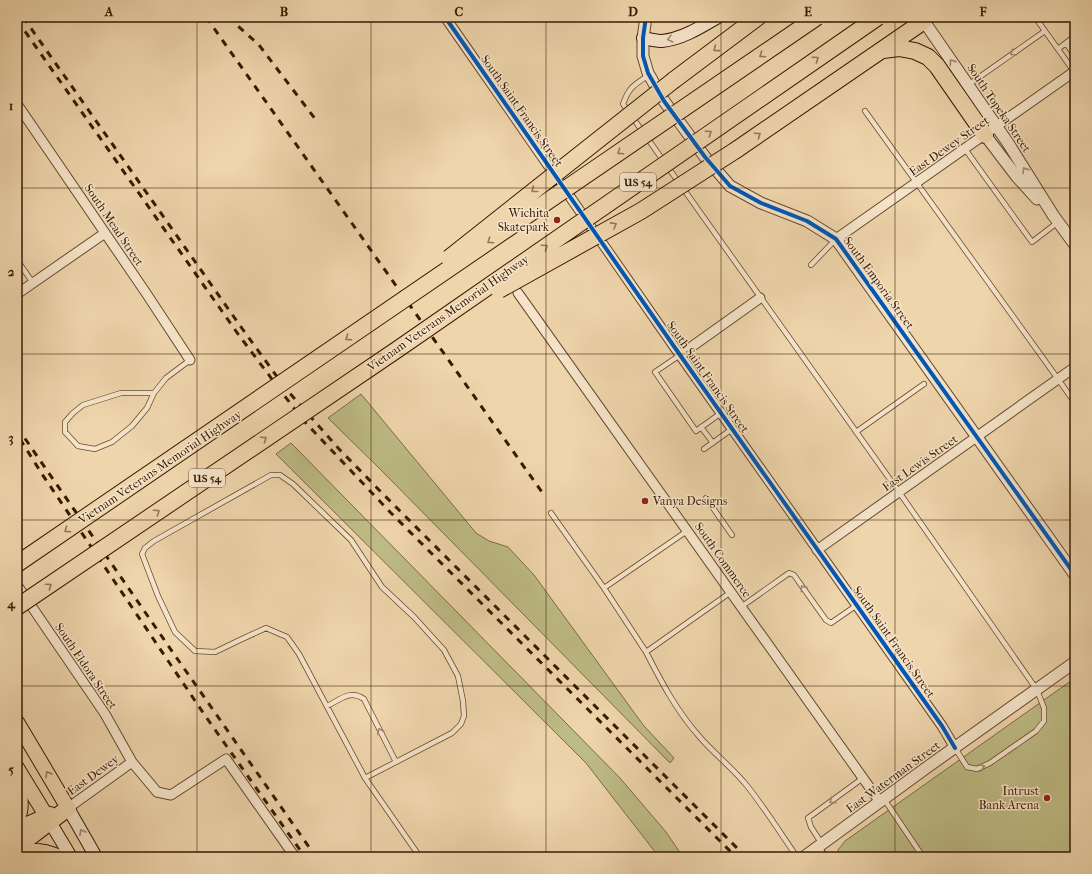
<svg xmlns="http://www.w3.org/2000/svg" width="1092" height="874" font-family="'IM FELL French Canon',serif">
<rect width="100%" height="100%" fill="#efd5ac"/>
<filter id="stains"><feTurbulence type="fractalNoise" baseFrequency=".005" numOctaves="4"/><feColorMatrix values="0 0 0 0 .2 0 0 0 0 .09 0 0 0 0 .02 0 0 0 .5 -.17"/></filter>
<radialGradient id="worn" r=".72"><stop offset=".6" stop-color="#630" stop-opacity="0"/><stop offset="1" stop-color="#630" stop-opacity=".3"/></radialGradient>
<path fill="#bebc86" stroke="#7b6b44" d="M361 394 476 533 489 541 508 547 534 575 644 726 674 758 670 763 380 469 328 418Z
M291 443 620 778 666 832 683 857H659L586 763 276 454Z
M1075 678V857H838V850L845 841Z"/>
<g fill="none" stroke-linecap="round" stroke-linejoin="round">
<g stroke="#66492d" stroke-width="6">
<path id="service" d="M1035 17 1075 73
M1066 43 1075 56
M1058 49 1075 36
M649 75C634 85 629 87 623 104L899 492 1037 690 1044 708V721L1036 731 990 763 977 769 967 767 955 748
M968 85 1045 31
M865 111 1058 379 1075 403
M965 149 1032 242 1058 222
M17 260 33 283
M811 265 836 239
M680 355 655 372 696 431 721 413
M154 393H121L83 405 73 413 65 422V432L78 446 95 449 112 442 132 426 147 408 154 393 166 378 190 360
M701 427 713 443
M856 432 924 384
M704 449 732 429
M706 498 732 535
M551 513 604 588
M731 592 646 652C661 681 676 710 698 735 713 753 733 768 748 787 766 810 781 834 797 857
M741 607 789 573 794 575 826 620 831 623 857 605
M646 652 604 588 687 531
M327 706C340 700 350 689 364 699L396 762
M365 778 452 733 461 724 464 716 463 701 458 676 444 650 414 617 382 587 351 540 293 484 280 475H271L154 541 145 548 142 554 158 596 175 632 195 651 215 652 242 639 266 628 287 637 299 654 365 778 420 857
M884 799 923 857
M822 844 811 827 808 818 863 778"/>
</g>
<g stroke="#66492d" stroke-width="11">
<path id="minor" d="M445 17 680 355 942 726 955 748
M17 104 146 293 190 360
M836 239 1075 71
M518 293 880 802
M17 294 105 233
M680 355 760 298
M817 550 1075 367
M17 585 105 714 132 762 157 792 171 795 226 759 295 857
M68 808 132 762
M816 847 823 857"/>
</g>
<g stroke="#66492d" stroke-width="13">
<path id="tertiary" d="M646 17 643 38V56L648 73 664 101 705 157 730 186 761 203 807 221 836 239 1075 575
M921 17 1008 143 1053 215 1075 245
M985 135 1017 177 1037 199
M804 857 926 768 1075 662"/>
</g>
<g stroke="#381a03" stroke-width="14">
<path id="secondary" d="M643 38C649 39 656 41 662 41 682 39 701 27 718 17
M68 808 96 857
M50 822 71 857"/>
</g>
<g stroke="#381a03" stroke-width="16">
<path id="primary" d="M17 722 68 808
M17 768 50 822"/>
</g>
<g stroke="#381a03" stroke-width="18">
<path id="motorway" d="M883 50 899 48 915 51 928 57 937 66 985 135
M674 80 758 17
M736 150 924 21
M17 785C19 796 22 807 17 817
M17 831 23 827 50 815
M17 847 68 808
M17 854C31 850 44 851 57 857"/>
</g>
<use href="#service" stroke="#f5e4c9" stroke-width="4.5"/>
<use href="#minor" stroke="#f5e4c9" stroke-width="9"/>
<use href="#tertiary" stroke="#f5e4c9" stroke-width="11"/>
<use href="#secondary" stroke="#f5e4c9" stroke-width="12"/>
<use href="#primary" stroke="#efd5ac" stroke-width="14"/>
<use href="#motorway" stroke="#efd5ac" stroke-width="16"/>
<path stroke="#381a03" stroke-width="3" stroke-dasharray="7 7" stroke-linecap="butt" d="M23 17 241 327 286 389 339 449 384 495 746 857
M206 17 544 495
M228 17 259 45 316 120
M17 20 238 334 302 419 390 512 736 857
M17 427 174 654 316 857
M20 439 42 474 206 717 305 857"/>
<g stroke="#381a03" stroke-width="18" stroke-linecap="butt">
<path id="motorway-bridge" d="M449 258 674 80
M499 290 641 211 736 150
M17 564 817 17
M17 607 398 349 878 17"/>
</g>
<use href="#motorway-bridge" stroke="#efd5ac" stroke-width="16"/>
<g stroke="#f5e4c9" stroke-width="6">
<path id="cycleway" d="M445 17 680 355 942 726 955 748
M646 17 643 38V56L648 73 664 101 705 157 730 186 761 203 807 221 836 239 1075 575"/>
</g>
<use href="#cycleway" stroke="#0057b8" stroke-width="4"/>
</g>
<defs><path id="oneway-chevron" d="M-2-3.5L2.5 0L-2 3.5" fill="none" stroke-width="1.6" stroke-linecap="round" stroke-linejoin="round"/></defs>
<g stroke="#a08970">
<use href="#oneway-chevron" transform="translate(670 39) rotate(166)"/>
<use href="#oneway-chevron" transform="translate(1013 53) rotate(145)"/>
<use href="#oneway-chevron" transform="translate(952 62) rotate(-125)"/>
<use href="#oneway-chevron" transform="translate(1025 170) rotate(-122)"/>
<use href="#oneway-chevron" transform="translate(803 588) rotate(-125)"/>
<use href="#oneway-chevron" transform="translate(380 731) rotate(-117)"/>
<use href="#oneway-chevron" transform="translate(982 767) rotate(-21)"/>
<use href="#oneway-chevron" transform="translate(832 801) rotate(144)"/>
<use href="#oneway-chevron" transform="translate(82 832) rotate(-119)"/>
</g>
<g stroke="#947858">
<use href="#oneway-chevron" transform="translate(716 49) rotate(143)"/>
<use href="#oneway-chevron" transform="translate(762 55) rotate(146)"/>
<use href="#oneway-chevron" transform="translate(816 59) rotate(-35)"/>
<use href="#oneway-chevron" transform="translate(709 133) rotate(-35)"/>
<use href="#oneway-chevron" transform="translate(758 135) rotate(-34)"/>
<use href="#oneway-chevron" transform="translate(620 152) rotate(146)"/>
<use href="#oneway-chevron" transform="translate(534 190) rotate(142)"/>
<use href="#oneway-chevron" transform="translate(614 225) rotate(-29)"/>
<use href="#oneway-chevron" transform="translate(490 241) rotate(146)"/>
<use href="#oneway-chevron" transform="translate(545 247) rotate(-35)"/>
<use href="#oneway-chevron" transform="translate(348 338) rotate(146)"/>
<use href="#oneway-chevron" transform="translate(264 439) rotate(-34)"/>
<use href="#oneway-chevron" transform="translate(157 512) rotate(-34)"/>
<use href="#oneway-chevron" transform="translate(67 530) rotate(146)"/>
<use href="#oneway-chevron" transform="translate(49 586) rotate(-34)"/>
<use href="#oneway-chevron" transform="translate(48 774) rotate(-121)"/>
</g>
<path fill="none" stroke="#381a03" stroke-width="1" stroke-opacity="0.55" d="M197 17V857M371 17V857M546 17V857M721 17V857M895 17V857M17 188H1075M17 354H1075M17 520H1075M17 686H1075"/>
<g fill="#8f2418" stroke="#f5e4c9" stroke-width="1.5">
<circle cx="557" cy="220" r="4"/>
<circle cx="645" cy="501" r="4"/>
<circle cx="1047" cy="798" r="4"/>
</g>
<g text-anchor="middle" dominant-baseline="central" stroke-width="3" stroke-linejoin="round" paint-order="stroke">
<g fill="#f5e4c9" stroke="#71573e" stroke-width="1">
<rect x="620" y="173" width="36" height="18" rx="3"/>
<rect x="189" y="469" width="36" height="18" rx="3"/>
</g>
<g font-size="11" font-weight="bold" fill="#381a03">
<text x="638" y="182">US 54</text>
<text x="207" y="478">US 54</text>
</g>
<g font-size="12" fill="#381a03" stroke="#f5e4c9">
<text transform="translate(999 108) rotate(56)">South Topeka Street</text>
<text transform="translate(522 111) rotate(55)">South Saint Francis Street</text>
<text transform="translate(949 146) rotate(-35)">East Dewey Street</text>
<text transform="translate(114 225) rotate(56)">South Mead Street</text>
<text transform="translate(879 283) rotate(54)">South Emporia Street</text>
<text transform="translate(448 313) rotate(-35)">Vietnam Veterans Memorial Highway</text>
<text transform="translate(708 377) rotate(55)">South Saint Francis Street</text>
<text transform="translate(920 463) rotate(-35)">East Lewis Street</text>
<text transform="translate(160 467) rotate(-34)">Vietnam Veterans Memorial Highway</text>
<text transform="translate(723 560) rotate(55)">South Commerce</text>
<text transform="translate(894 642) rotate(55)">South Saint Francis Street</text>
<text transform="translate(86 666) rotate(56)">South Eldora Street</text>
<text transform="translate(93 775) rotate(-36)">East Dewey</text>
<text transform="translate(893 777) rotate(-36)">East Waterman Street</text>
</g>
<g font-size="12" fill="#381a03" stroke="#f5e4c9" text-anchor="end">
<text x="549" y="213">Wichita<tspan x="549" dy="14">Skatepark</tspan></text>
<text x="653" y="501" text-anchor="start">Vanya Designs</text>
<text x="1039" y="791">Intrust<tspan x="1039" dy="14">Bank Arena</tspan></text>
</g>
</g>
<rect width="1092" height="874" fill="none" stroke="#efd5ac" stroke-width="44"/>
<rect x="22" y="22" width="1048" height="830" fill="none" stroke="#381a03" stroke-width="1.5"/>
<g font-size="13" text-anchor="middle" font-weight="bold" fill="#381a03">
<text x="109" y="16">A</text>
<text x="284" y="16">B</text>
<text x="459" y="16">C</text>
<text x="633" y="16">D</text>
<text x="808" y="16">E</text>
<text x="983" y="16">F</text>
<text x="11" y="110">1</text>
<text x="11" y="276">2</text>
<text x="11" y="442">3</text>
<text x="11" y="608">4</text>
<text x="11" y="774">5</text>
</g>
<rect width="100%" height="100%" filter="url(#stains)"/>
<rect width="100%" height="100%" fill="url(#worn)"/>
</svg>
